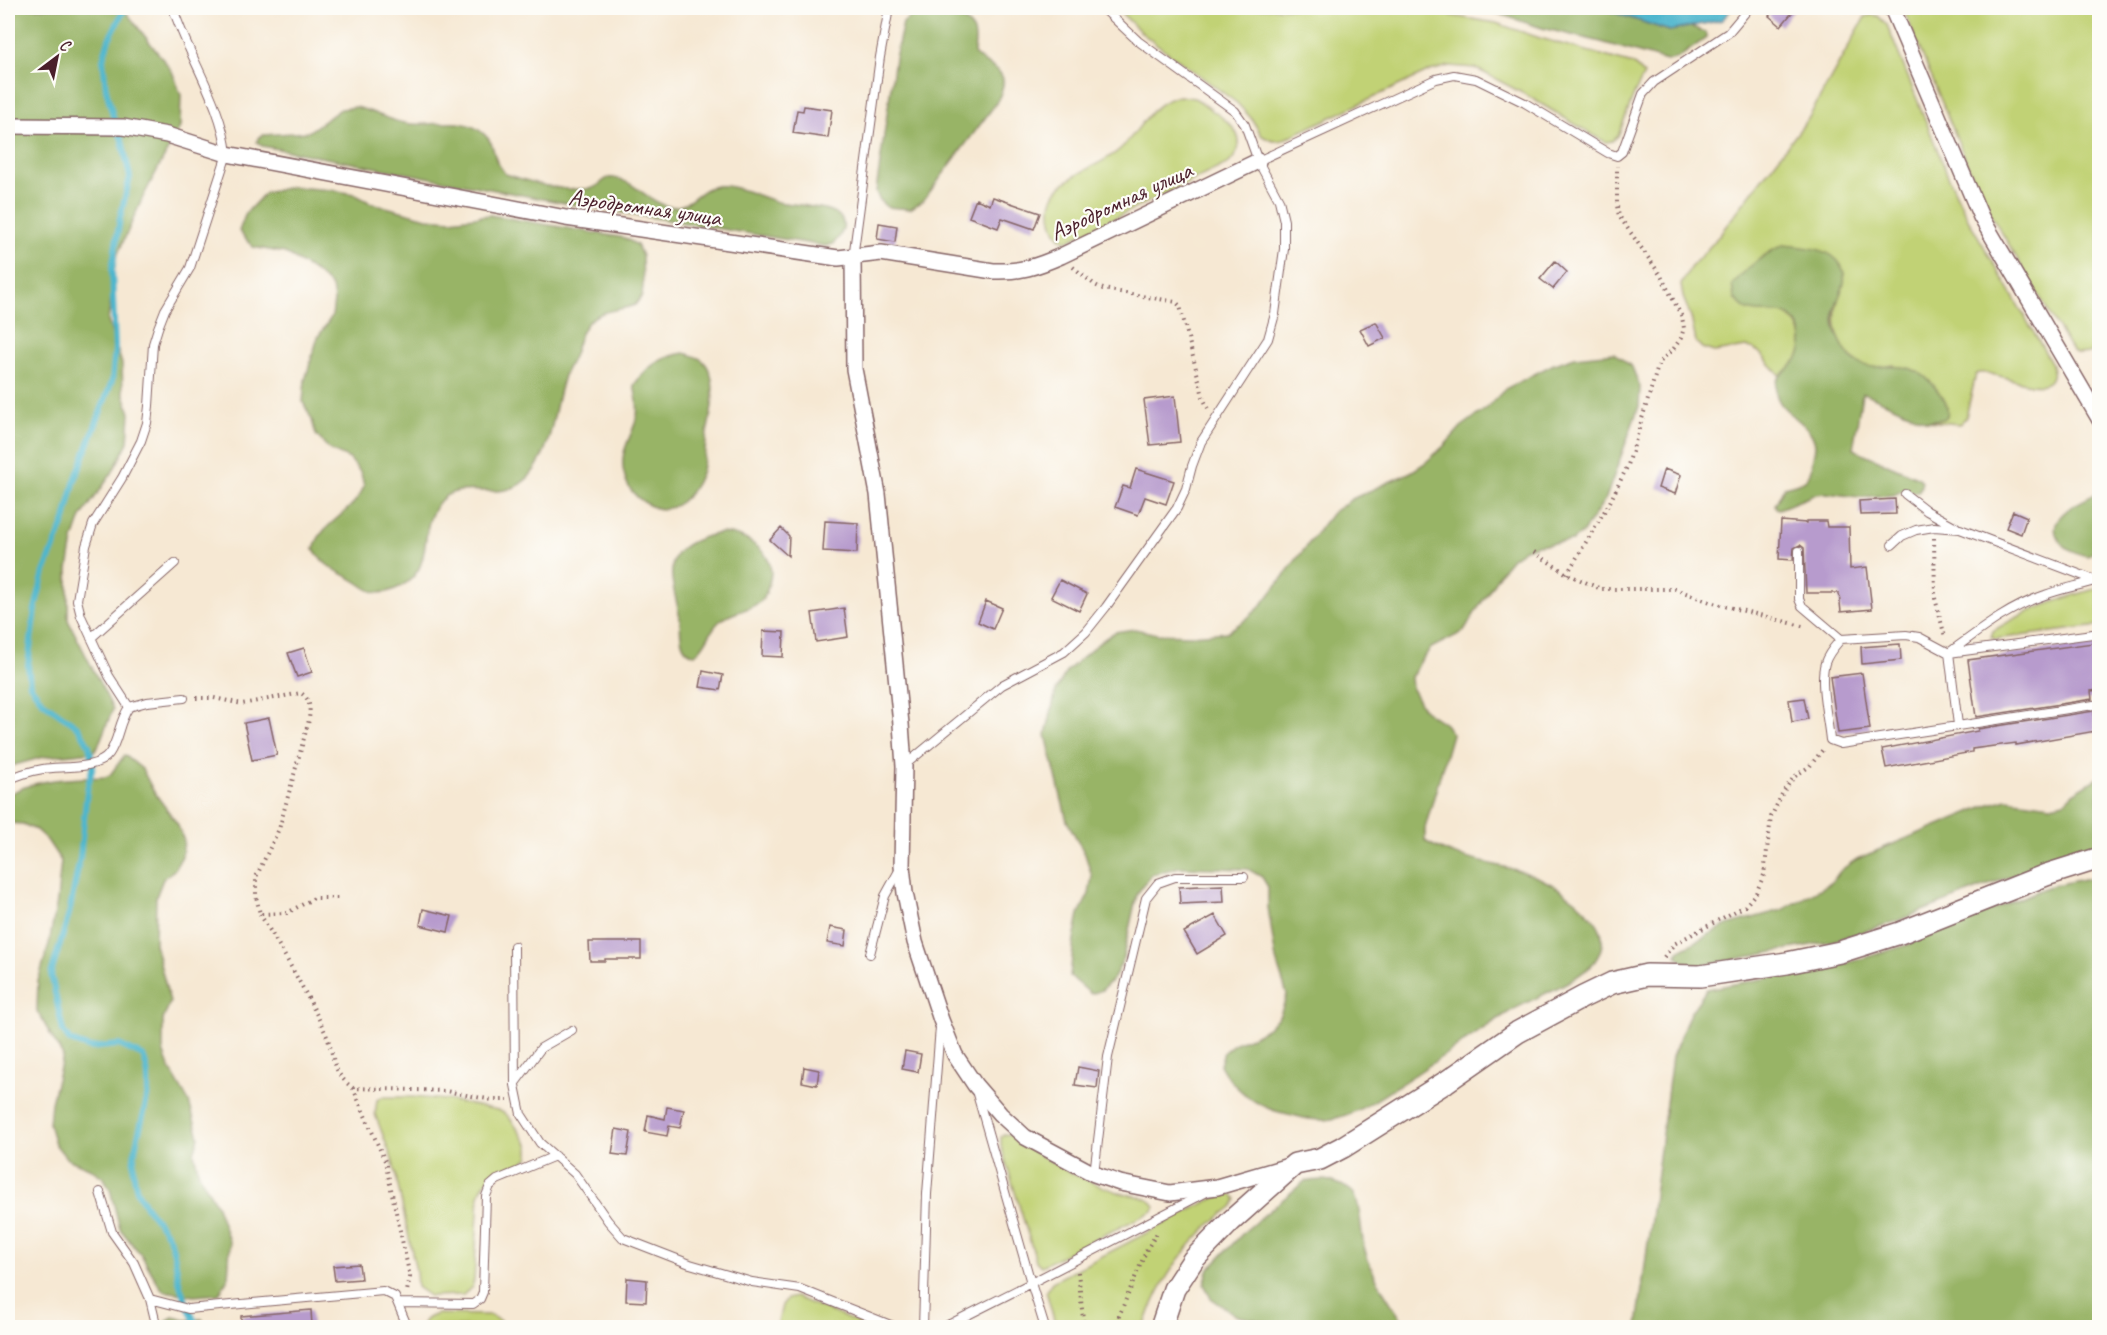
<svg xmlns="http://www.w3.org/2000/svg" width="2107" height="1335" font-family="Caveat,sans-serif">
<rect width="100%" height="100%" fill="#fdfcf7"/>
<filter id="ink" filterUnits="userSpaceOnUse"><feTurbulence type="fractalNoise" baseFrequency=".0167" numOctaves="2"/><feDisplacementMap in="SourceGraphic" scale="12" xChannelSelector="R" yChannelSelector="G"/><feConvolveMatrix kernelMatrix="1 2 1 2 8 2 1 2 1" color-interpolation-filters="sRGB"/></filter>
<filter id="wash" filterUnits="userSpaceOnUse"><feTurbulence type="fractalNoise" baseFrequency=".008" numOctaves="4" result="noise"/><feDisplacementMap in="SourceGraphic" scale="24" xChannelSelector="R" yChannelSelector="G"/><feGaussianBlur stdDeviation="1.35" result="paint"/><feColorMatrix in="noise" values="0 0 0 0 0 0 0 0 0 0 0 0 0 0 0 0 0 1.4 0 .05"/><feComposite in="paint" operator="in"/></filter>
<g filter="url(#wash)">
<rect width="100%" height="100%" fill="#f6e8d3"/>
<path fill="#c1d275" stroke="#867850" stroke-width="1.5" d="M1116 8H1405L1496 23 1540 38 1633 64 1644 75 1635 92 1618 136 1612 141 1606 142 1598 138 1528 96 1475 68 1449 66 1430 71 1280 141H1273L1262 136 1251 118 1237 103 1143 34Z
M1903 8H2099L2100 346 2092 353 2077 354 2071 350 1992 216 1971 173Z
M1872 15 1878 16 1887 25 1948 176 1968 219 2052 364C2060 409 1992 365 1976 374L1966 417 1960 424 1927 421 1943 419 1894 365C1887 366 1878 368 1871 367 1839 362 1831 324 1838 299L1749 310C1758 311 1768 310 1777 312 1803 316 1810 348 1792 367 1789 370 1784 372 1780 375L1759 352 1752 348 1746 347 1714 352 1702 348 1696 342 1691 317 1683 297 1681 285 1690 268 1713 243 1808 119 1865 17Z
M1180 96C1184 97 1189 97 1194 98 1200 100 1207 107 1213 111 1233 124 1251 141 1229 163L1067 241C1057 238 1054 229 1052 220 1042 177 1096 171 1119 150 1140 132 1150 101 1180 96Z
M2095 589 2099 590V626L1995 639 1991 637 1993 631C2026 610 2057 600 2095 589Z
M382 1097H412L447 1100 498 1110 506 1114 512 1121 529 1146V1157C511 1176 490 1163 479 1195L474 1280 472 1287 463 1295 430 1296 417 1287 416 1271 393 1162 375 1114 377 1100Z
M1004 1134 1010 1135C1043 1159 1078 1179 1118 1192 1129 1196 1150 1195 1155 1207L1153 1211 1041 1266 1036 1261 1001 1146V1137Z
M1227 1193 1233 1195 1236 1199 1232 1207C1190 1236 1160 1279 1144 1327H1056L1046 1291 1052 1282 1206 1202Z
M795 1297 868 1327H777L782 1305 787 1299Z
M437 1314 490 1315 500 1321 501 1327H422C423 1319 429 1317 437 1314Z"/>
<path fill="#98b466" stroke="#716a48" stroke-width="1.5" d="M8 8H123L172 71 181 95 180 127 143 197 116 258 108 321 122 364 123 391 130 413 128 442 112 473 81 517 73 540 68 569V620L113 709 98 746 93 752 43 757 8 767Z
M927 8C942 9 965 17 973 30 977 37 974 47 974 54 993 72 1014 68 997 102L923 201 910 209 887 207 880 201 876 192 895 58 903 23 918 10Z
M1481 8H1600L1669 31 1689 27 1696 28 1706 33V38L1678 58 1667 61 1601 42 1542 28Z
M356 107C373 111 388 120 404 123 432 129 461 113 484 134 495 144 492 151 497 162 499 166 503 170 505 174 530 181 555 191 581 189 585 189 592 189 595 187 602 184 605 176 614 178 635 181 647 201 667 206 689 211 697 188 716 186 736 184 759 197 778 202 792 205 831 206 840 217 848 226 840 237 833 244L825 246 575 205 262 146 257 142 258 138 263 135 308 132 341 109Z
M291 187 332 190 354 194 371 203 427 218 451 220 490 215 625 238 637 245 642 256 643 286 642 296 635 305C619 311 602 309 589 321 580 331 578 342 574 354 571 363 565 370 563 379 553 410 553 446 532 473 506 508 463 477 441 500 413 530 441 571 393 590 379 596 371 592 360 584 341 571 327 571 314 549 321 521 354 514 364 486L361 473 350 459 330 450 316 435 312 420 303 402 305 380 318 337 332 316 334 300 332 287 317 273 285 253 253 247 239 231 246 213 265 193Z
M1783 245C1794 246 1805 247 1815 249 1832 252 1847 264 1844 283 1842 292 1837 300 1835 309 1833 319 1835 331 1840 340 1843 346 1847 355 1852 359 1878 380 1906 347 1938 391 1944 399 1949 405 1947 416L1943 419 1927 421 1864 393 1862 394 1853 449 1919 478 1922 481 1920 489 1917 492 1901 491 1894 495 1859 497 1826 493 1816 494 1779 509 1776 508 1775 505 1784 487C1802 482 1810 483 1812 463 1813 458 1815 450 1815 445 1812 419 1772 413 1776 385 1779 367 1803 369 1802 339 1801 334 1802 330 1799 326 1784 304 1767 317 1748 310 1743 308 1738 302 1734 298L1732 285C1748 267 1762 255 1783 245Z
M684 353C695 356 704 358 709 370 717 387 711 415 707 433 705 446 705 461 701 473 692 496 672 519 647 504 637 498 628 489 625 477 617 452 632 439 637 416 639 406 636 395 634 385 648 366 660 357 684 353Z
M1614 353 1632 367 1640 387 1639 406 1606 498 1583 532 1572 541 1536 545 1525 549 1512 558 1502 570 1463 632 1431 648 1422 659 1411 677 1412 689 1424 710 1445 724 1452 734 1425 828V841C1459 862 1495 862 1532 875 1548 881 1562 890 1575 900 1584 908 1594 917 1599 927 1605 938 1602 951 1595 961 1579 982 1529 999 1506 1014 1469 1037 1433 1064 1396 1087 1376 1100 1356 1114 1332 1119 1316 1123 1294 1115 1279 1112 1255 1106 1231 1086 1220 1065L1224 1052 1235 1043 1254 1036 1268 1028 1280 1015 1287 995 1276 960 1268 907V887L1262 877 1248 869 1179 867 1151 875 1137 894 1122 961 1114 978 1102 990 1091 994 1070 976 1074 939 1079 914 1089 894 1092 876 1085 854 1067 821 1046 735 1056 690 1067 671 1101 641 1115 632 1135 629 1157 634 1192 635 1227 632 1244 621 1260 607 1332 513 1352 499 1411 472 1425 463 1445 445 1461 427 1487 408 1505 389 1554 364 1575 357Z
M2099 492V548L2087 556C2063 551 2042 531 2066 511 2075 503 2089 498 2099 492Z
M722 533C746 535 779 553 769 583 768 588 765 596 762 600 751 611 732 611 720 621 709 630 707 646 695 654 691 654 687 652 684 647 679 639 681 629 680 620 678 601 667 577 674 559 680 543 707 535 722 533Z
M124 756 127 757 142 769 154 792 177 823 184 841 182 856 174 870 163 879 156 897 155 944 170 1002 163 1020V1051L169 1067 189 1102 199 1137 194 1153 199 1174 217 1206 230 1244 228 1278 219 1294 194 1296 165 1291 160 1287 142 1256 120 1229 110 1189 104 1178 89 1168 67 1159 55 1144 49 1124 51 1103 63 1056 37 1011 38 981 49 944 57 901 61 861 47 840 36 830 23 824 8 823V795C37 777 72 779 105 777L110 775Z
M2099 777V845L2042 864 1897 921 1833 941 1698 966 1685 963 1677 956 1678 951 1727 925 1782 910 1831 883 1841 870 1857 859 1987 805 2007 799 2051 805 2064 802 2073 793Z
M2099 876V1327H1637L1672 1057 1690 1013 1707 989 1840 965 1904 946 2050 886Z
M1325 1180C1334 1182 1348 1186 1354 1194 1362 1208 1360 1235 1365 1250 1371 1275 1392 1306 1407 1327H1292L1237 1316 1211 1298 1204 1284 1209 1269 1245 1231 1305 1181Z
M173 1317 186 1320 202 1319 206 1325V1327H166V1321Z"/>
<path fill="#4eb6cd" stroke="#4c6a7c" stroke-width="1.5" d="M1600 8H1733L1722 20 1670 31Z"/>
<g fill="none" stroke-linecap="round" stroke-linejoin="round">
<path stroke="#4eb6cd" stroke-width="6" d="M125 8 109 39 103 59 106 89 114 120 122 140 130 177 120 218 112 270 115 349 112 381 74 483 65 520 44 572 35 609 28 665 30 685 42 701 78 727 89 745 93 765 87 790 80 858 69 914 51 974 63 1031 70 1041 90 1048 119 1045 143 1056C161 1098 126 1140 135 1182 139 1206 160 1219 170 1240 176 1254 176 1271 180 1285 184 1300 192 1313 197 1328"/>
</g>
<g id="blocks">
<path fill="#b79bcd" d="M1776 8H1796L1781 26 1769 16Z
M804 106 832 110 828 138 793 133 797 110 803 111Z
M993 197 1040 213 1034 229 1002 218 998 228 969 217 976 199 990 205Z
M879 223 897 226 895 242 877 239Z
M1555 261 1567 272 1553 289 1540 279Z
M1376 322 1385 338 1369 346 1360 329Z
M1175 396 1180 442 1150 445 1144 400Z
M1136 469 1174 481 1166 504 1145 497 1138 515 1115 507 1123 486 1130 488Z
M1664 469 1681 475 1675 494 1658 488Z
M1895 499 1896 514 1860 515 1859 501Z
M2013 511 2027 517 2021 534 2006 528Z
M825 521 858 523 857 553 823 551Z
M1781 521 1806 523V521H1826L1827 527H1849L1850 569 1867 567 1872 609 1841 612 1839 593H1806L1804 548 1800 545 1794 548 1793 560 1779 559Z
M781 528 789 536 788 556 770 540Z
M1060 580 1087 594 1079 611 1051 597Z
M986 601 1002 608 993 629 978 622Z
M844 608 848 637 816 642 812 613Z
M763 631 784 632 783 657 762 656Z
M2100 642V690L2091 691 2092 699 1976 717 1968 660Z
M1900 644 1901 660 1862 664 1861 647Z
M304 648 312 672 297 677 288 653Z
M703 671 723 675 720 690 700 687Z
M1862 673 1870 729 1838 733 1830 677Z
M1804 698 1808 719 1792 722 1789 700Z
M2094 711 2096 731 2016 745V743L1972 749V752L1886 768 1882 749 1978 731V729Z
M269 718 277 755 252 760 244 723Z
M1223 885 1224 902 1180 904 1179 887Z
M423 909 452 916 448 932 420 925Z
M1215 915 1227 936 1197 954 1184 932Z
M830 927 847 930 845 946 827 943Z
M589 942H641V959H605V961H590Z
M905 1051 921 1054 918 1072 902 1069Z
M804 1067 819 1070 817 1085 802 1082Z
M1078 1067 1099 1071 1097 1088 1075 1085Z
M667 1107 684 1110 680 1128 669 1126 667 1136 645 1132 648 1115 665 1119Z
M616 1129 631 1132 627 1156 612 1154Z
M359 1264 361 1279 335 1281 333 1266Z
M627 1278 647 1280 646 1302 626 1301Z
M311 1310 312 1326 241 1328V1316Z"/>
</g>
</g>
<g filter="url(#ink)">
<use href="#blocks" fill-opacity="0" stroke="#866566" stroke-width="1.5"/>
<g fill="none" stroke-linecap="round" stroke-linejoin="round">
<g stroke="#866566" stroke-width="10">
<path id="service" d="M1258 161 1436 79 1454 75 1476 79 1525 103 1608 153 1617 156 1622 152 1643 94 1654 82 1728 33 1749 8
M853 258 880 57 889 8
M1905 494 1927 511 1956 527
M1892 545 1902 536 1916 530 1934 527 1960 529 2100 582
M1799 551V599L1802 606 1841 639
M2100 633 1949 653 1919 637 1906 635 1841 639C1835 646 1828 653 1825 663 1819 683 1828 718 1830 740L1841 744 2100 704
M91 638 175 563
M1950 652C1980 630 2009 607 2045 595 2061 589 2078 586 2094 581
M1949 653 1958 725
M129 707 147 702 184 698
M905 765 1002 685 1064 652 1086 632 1106 607 1177 508 1186 489 1192 466 1201 442 1268 339 1275 314 1284 249V221L1279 200 1258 161 1245 125 1235 111 1138 41 1103 8
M8 780C18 775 31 771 43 769 61 766 98 770 109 754 119 740 118 723 129 707L109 676 81 616 77 600 86 546 93 524 122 478 141 441 147 423 149 406 153 344 158 328 165 310 190 268 227 154C222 104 188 56 173 8
M514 946 515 1085 521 1114 540 1143 575 1174 608 1221 623 1238 690 1264 752 1282 800 1289 898 1328
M870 954 885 896 901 867
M515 1083 541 1048 572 1030
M1094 1174 1108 1057 1146 898 1158 883 1175 877H1244
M100 1192 112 1232 134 1263 150 1299
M398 1303 473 1304 480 1299 483 1292 486 1196 490 1186 497 1180 555 1156
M157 1328 150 1299 188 1309 383 1291 395 1297 408 1328
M923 1328 927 1194 940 1027
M942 1328 1031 1283 977 1094
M1045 1328 1031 1283 1205 1193"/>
</g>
<g stroke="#866566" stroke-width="18">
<path id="minor" d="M1892 8 1981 217 2100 420
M8 126 123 127 167 135 227 154 566 218 838 258 881 253 993 271C1020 272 1036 267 1061 256L1258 161
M853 258 854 369 878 494 901 724 904 766 902 866 905 893 915 942 941 1020 955 1055 975 1085 1000 1114 1025 1137 1094 1174 1120 1183 1170 1193 1217 1187 1292 1165"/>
</g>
<g stroke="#866566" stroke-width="24">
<path id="secondary" d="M1161 1328 1174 1289 1193 1260 1231 1221 1295 1164 1320 1159 1343 1147 1446 1082 1518 1032 1583 997 1612 983 1647 975 1700 976 1787 963 1840 952 1900 933 2046 875 2100 858"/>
</g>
<path stroke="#866566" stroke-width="4" stroke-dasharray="1.5 4.5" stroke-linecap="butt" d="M1073 267 1095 285 1103 289 1176 302 1180 306 1204 400 1208 408
M1934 538 1935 598 1945 637
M1534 552 1567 574 1601 589H1675L1713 603 1806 627
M1567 574 1610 502 1628 465 1659 363 1674 348 1681 338 1684 328 1682 317 1661 276 1619 216 1617 206V166
M196 698H214L242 704 301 693C311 700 310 708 309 720L279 829 256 877V896L260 914 287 913 314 898H339
M260 914C283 952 306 991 325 1032 336 1056 329 1070 353 1088L446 1091 492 1100H508
M1664 957 1674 944 1745 906 1756 893 1764 875 1771 817 1783 792 1794 777 1810 766 1824 748
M353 1088 385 1161 410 1277 407 1291
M1078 1272 1084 1328
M1114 1328 1147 1249 1157 1233"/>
<use href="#service" stroke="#fff" stroke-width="8"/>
<use href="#minor" stroke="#fff" stroke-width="15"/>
<use href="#secondary" stroke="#fff" stroke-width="21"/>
</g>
</g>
<g text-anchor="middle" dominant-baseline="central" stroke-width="4.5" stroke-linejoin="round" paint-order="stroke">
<g font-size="24" fill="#4a1f2b" stroke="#fdfcf7">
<text transform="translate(1121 201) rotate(-25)">Аэродромная улица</text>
<text transform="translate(645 207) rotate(8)">Аэродромная улица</text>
</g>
</g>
<rect width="2107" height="1335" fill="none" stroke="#fdfcf7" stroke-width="30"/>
<g transform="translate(57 57) rotate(32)" stroke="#fdfcf7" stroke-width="4.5" paint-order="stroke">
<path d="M0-4.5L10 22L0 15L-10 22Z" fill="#4a1f2b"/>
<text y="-9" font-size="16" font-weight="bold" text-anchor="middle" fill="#4a1f2b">С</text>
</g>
</svg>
